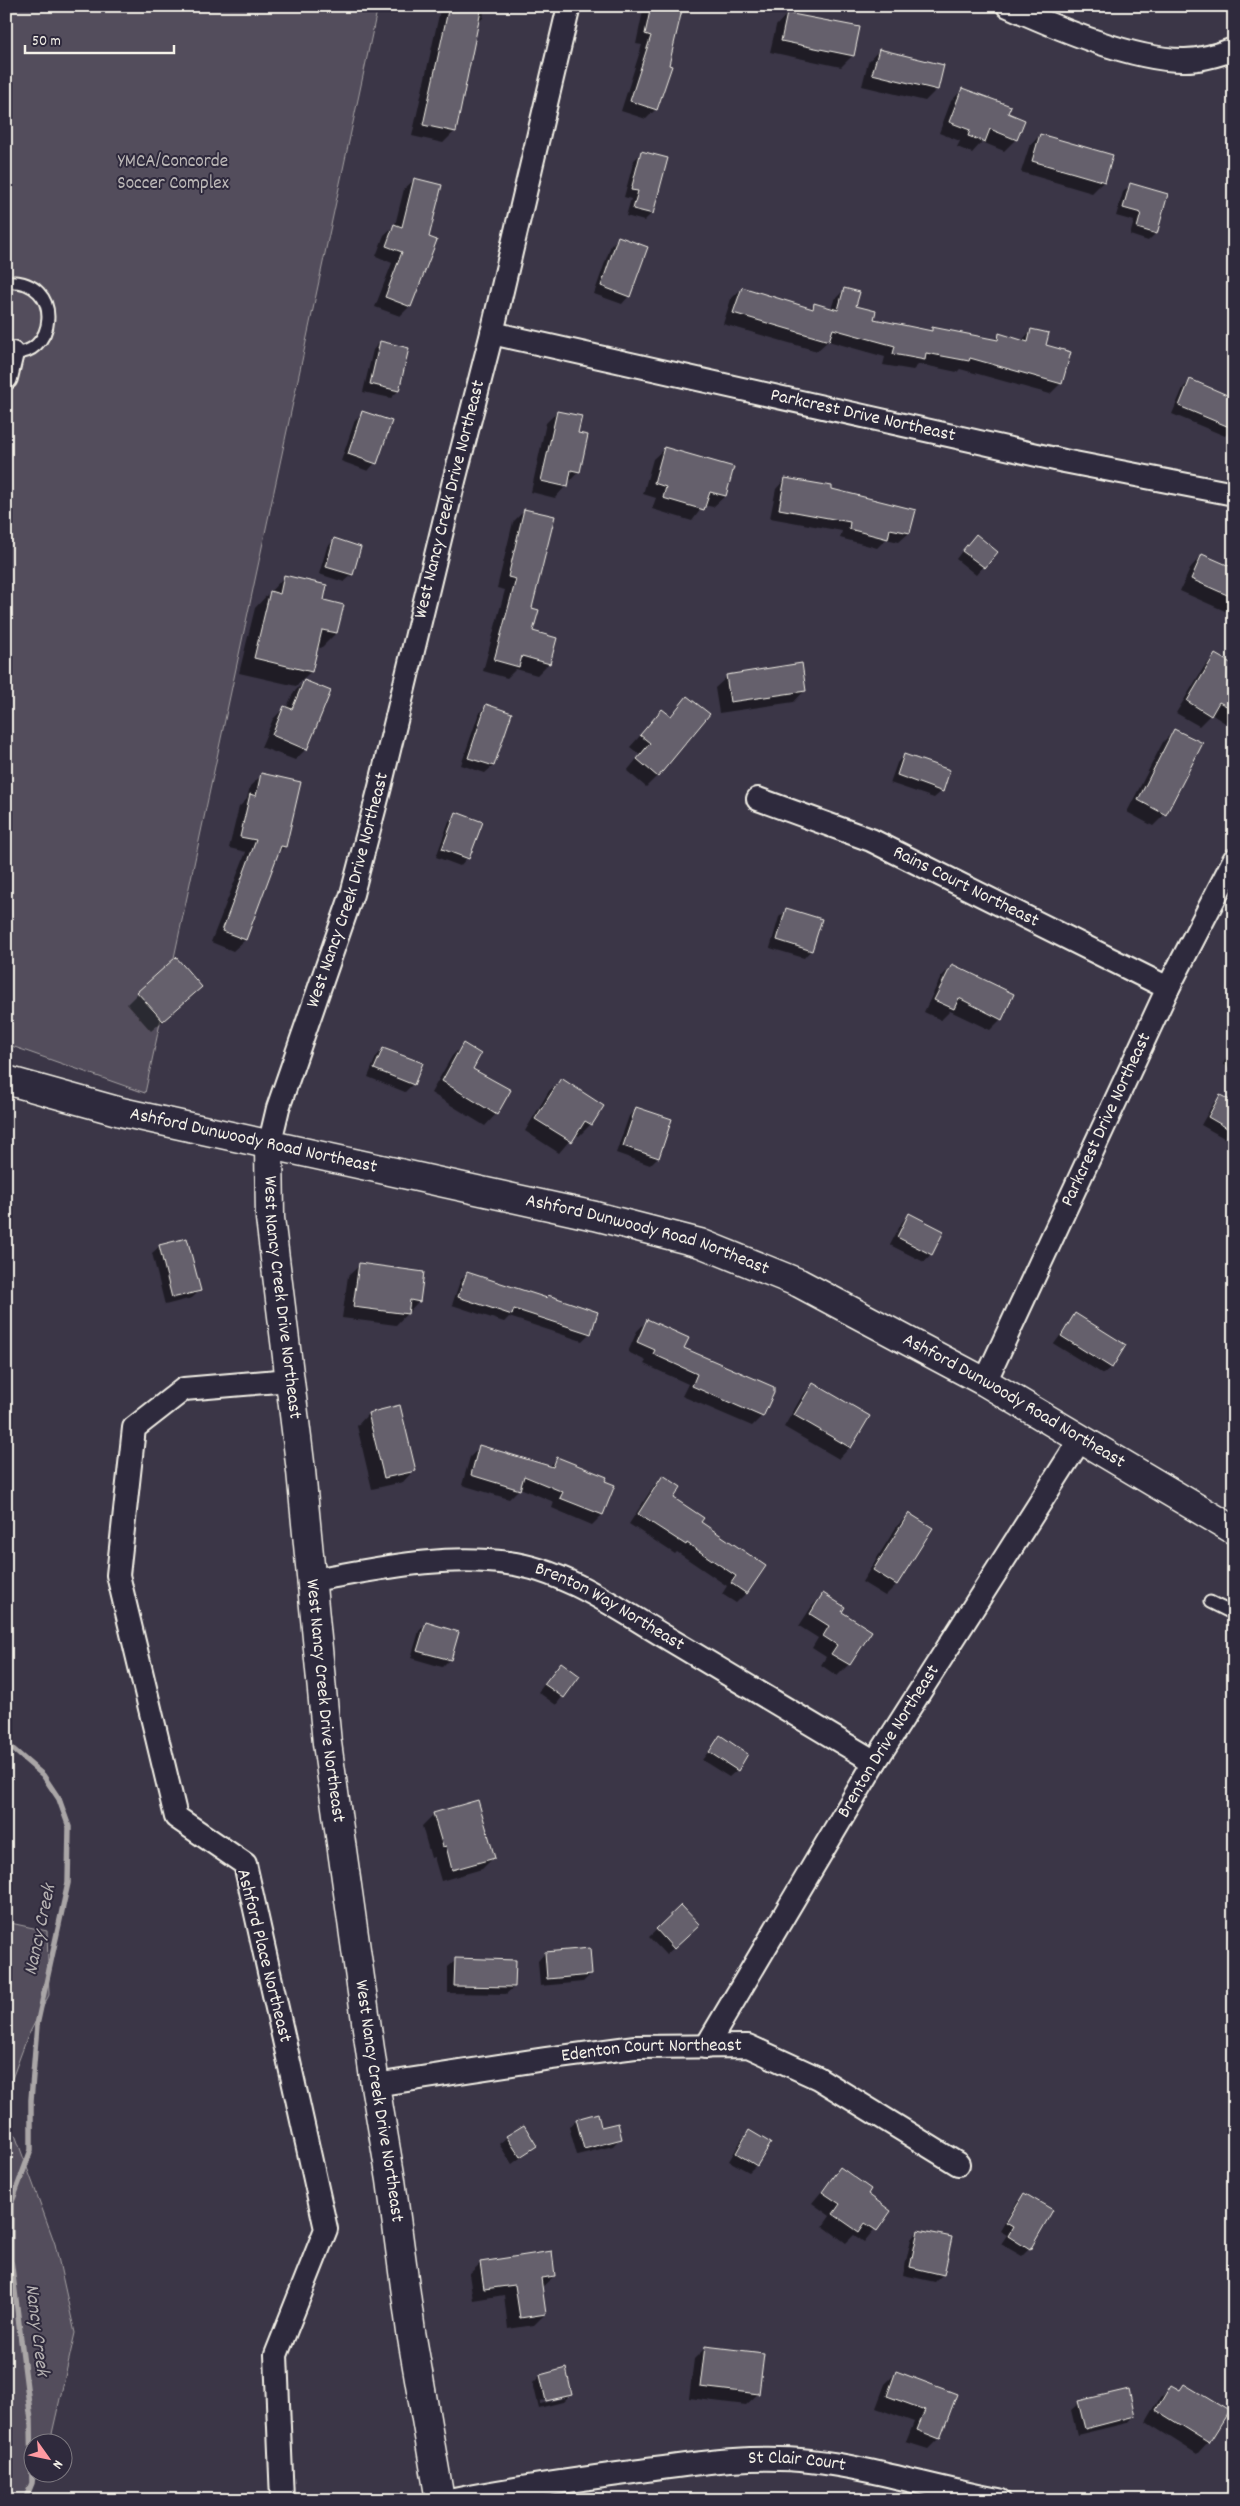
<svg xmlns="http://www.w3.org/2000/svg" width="1240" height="2506" font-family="Dekko,sans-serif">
<rect width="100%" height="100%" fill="#3b3647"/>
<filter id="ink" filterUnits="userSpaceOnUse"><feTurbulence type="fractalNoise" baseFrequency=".02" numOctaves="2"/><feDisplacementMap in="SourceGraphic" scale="10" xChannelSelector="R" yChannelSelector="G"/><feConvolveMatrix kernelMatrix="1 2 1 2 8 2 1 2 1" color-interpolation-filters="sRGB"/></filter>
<g filter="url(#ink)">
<path fill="#534e5c" stroke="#a4a0a2" d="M6 6H378L145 1093 6 1044Z
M6 1922 47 1931 49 1995 27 2038 6 2095Z
M6 2110 55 2244 75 2333 51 2438 49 2443 32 2444V2474H37L27 2500H6Z"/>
<path fill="#0007" fill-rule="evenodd" d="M441 6H485L483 18 477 23 455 131 443 143 412 136Z
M644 6H681L656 109 646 119 621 111 642 45 636 44Z
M787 14 853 55 841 67 770 52 776 26Z
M879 50 942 66 936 90 925 101 862 86 868 62Z
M963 89 1006 114 1016 139 1004 151 982 142 972 153 957 147 960 141 939 133 951 101Z
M1040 135 1104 181 1092 193 1021 172 1029 147Z
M642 153 652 213 644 221 626 216 631 199 624 197 634 160Z
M415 179 410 306 400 316 375 307 392 263 376 256 384 235 395 225 404 189Z
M1131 185 1156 233 1148 241 1130 235 1134 221 1116 216 1123 192Z
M619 238 629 296 622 304 594 294 611 245Z
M742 288 810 309 815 304 831 309 834 300 845 289 855 306 872 320 930 331 933 328 994 340 1000 335 1021 341 1032 330 1044 346 1060 384 1050 394 960 369 957 372 919 364 913 370 883 365 885 357 828 341 817 351 723 324 731 299Z
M380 342 398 391 391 398 363 392 373 350Z
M1190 381 1233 428 1225 436 1172 414 1183 388Z
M557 412 577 434 579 471 555 498 531 492 546 423Z
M363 413 375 463 368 471 341 461 355 420Z
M665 448 725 496 713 507 704 505 692 521 652 509 656 498 643 494 653 459Z
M785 479 830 490 909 533 899 542 886 539 877 548 840 538 842 531 770 518 776 489Z
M525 510 532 632 549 663 537 675 516 669 507 678 483 671 505 590 497 588 513 522Z
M335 540 360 548 352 575 344 582 319 574 327 547Z
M968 543 996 552 976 575 956 559Z
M1202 555 1234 569V615L1180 591 1191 567Z
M285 576 322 601 336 633 321 648 317 647 311 671 296 686 239 673 255 608Z
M1216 655 1234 666V714L1225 723 1211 714 1199 726 1176 713 1204 667Z
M727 677 805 690 794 702 719 713 715 688Z
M304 682 306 749 295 760 261 747 273 719 284 708 286 709 293 693Z
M688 698 657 776 646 787 627 771 640 755 630 747 663 710 670 717Z
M486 706 510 714 493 766 485 773 461 765 479 713Z
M1175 730 1165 814 1153 826 1127 812 1163 742Z
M904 755 942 791 934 798 890 783 897 763Z
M262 775 299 783 284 847 277 854 245 940 233 951 211 942 246 852 229 848 239 807 247 799 250 786Z
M457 814 481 823 467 858 460 866 436 857 449 821Z
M787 910 811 950 804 958 770 948 779 917Z
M952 966 1001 1019 990 1030 950 1011 941 1020 924 1012 941 977Z
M138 993 189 998 151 1031 127 1004Z
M463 1045 471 1069 509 1091 496 1114 485 1126 431 1093 452 1056Z
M1234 1046V1071L1223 1064Z
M383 1049 413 1084 405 1092 368 1077 376 1057Z
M561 1080 602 1106 591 1124 579 1136 575 1134 559 1153 525 1131 549 1091Z
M1220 1097 1231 1130 1224 1138 1201 1125 1213 1104Z
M636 1109 658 1157 650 1165 616 1153 629 1116Z
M909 1215 931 1254 924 1262 890 1245 902 1222Z
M160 1246 199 1291 192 1298 165 1305 152 1253Z
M360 1265 419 1301 396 1325 342 1318 348 1276Z
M467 1273 546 1299 548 1296 590 1333 582 1341 509 1317 504 1322 452 1305 460 1281Z
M1075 1315 1111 1367 1103 1374 1054 1344Z
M647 1321 683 1348 762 1416 752 1426 682 1396 688 1384 644 1364 646 1361 628 1352 637 1331Z
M813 1385 850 1447 839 1459 784 1427 802 1396Z
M399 1407 414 1470 403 1482 372 1489 357 1426 368 1414Z
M480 1447 549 1467 558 1458 614 1486 602 1515 592 1525 552 1508 554 1502 520 1488 509 1499 462 1485 470 1457Z
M663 1477 672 1499 699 1523 764 1566 746 1593 736 1603 722 1594 727 1586 677 1552 675 1554 629 1524 653 1487Z
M909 1514 896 1585 885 1596 862 1582 897 1526Z
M823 1595 840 1612 870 1631 849 1664 837 1676 821 1665 826 1657 812 1648 818 1638 799 1626 812 1606Z
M426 1624 449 1660 442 1667 411 1658 419 1631Z
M561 1664 578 1676 556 1705 538 1692Z
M720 1737 737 1770 729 1777 702 1760Z
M434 1814 493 1858 482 1869 441 1881 434 1857 431 1858 422 1826Z
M681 1907 698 1925 666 1955 649 1937Z
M545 1953 591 1974 583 1982 540 1986 538 1961Z
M456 1960 514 1987 506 1994 448 1993V1967Z
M577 2120 600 2129 620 2138 613 2146 577 2155 569 2127Z
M749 2132 756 2165 749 2172 729 2161 742 2139Z
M507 2137 536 2146 512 2164 499 2144Z
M840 2169 866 2195 889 2211 864 2242 854 2235 846 2243 823 2226 830 2216 812 2203Z
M1024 2195 1029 2249 1022 2256 1001 2244 1007 2235 1000 2231 1017 2202Z
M918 2231 943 2274 935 2282 903 2275 911 2239Z
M481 2263 554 2276 541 2288 545 2314 534 2325 508 2329 504 2295 473 2300 469 2274Z
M706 2347 758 2394 746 2405 689 2398 694 2359Z
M896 2373 955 2395 939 2438 928 2449 906 2442 914 2422 876 2408 885 2384Z
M540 2376 571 2394 563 2402 539 2408 533 2383ZM564 2396V2398L540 2404V2401Z
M1172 2387 1208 2442 1197 2454 1146 2422 1160 2398Z
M1079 2403 1134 2415 1127 2423 1077 2435 1071 2410Z"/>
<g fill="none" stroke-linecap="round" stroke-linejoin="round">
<path stroke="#aaa6a7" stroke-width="5.5" d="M6 1743 43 1775 59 1799 69 1827 68 1883 37 2025 31 2100V2150L11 2204V2260L31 2420 32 2483 25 2500"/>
</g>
<path fill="#65616c" stroke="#f4f1e8" d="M449 6H482L456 132 423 125Z
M651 6H683L669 65 672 66 657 110 630 101 651 36 645 34Z
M787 13 860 27 854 56 781 41Z
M879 49 944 65 938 90 872 74Z
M962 88 1011 106 1008 113 1025 120 1017 140 990 129 985 142 968 136 970 130 949 122Z
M1040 134 1113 155 1105 182 1032 161Z
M641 151 668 158 653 214 633 209 638 191 631 190Z
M414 178 442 185 429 237 437 240 411 307 385 297 402 252 386 246 394 224 402 227Z
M1130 183 1168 194 1157 234 1137 228 1141 213 1123 208Z
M618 236 648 247 630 297 601 286Z
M742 287 813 309 814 303 838 310 844 288 860 292 856 306 876 311 874 319 932 331V327L998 340 999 333 1028 342 1031 329 1049 333 1046 345 1071 352 1062 384 970 358 969 361 926 353 925 360 893 354 895 346 833 329 829 341 733 313Z
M380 341 409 348 399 391 370 384Z
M1190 379 1234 398V429L1179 406Z
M362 411 392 421 377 464 348 454Z
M557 411 582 416 578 433 588 435 580 472 571 470 568 487 541 481Z
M664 447 734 467 726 496 710 492 704 510 663 498 666 487 654 483Z
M785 478 832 486V489L916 510 910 533 890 529 888 539 849 529 850 522 779 509Z
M524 509 555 516 532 608 539 610 533 631 557 638 550 664 522 656 519 667 494 660 516 579 508 577Z
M976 534 998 552 985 568 962 551Z
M334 538 361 547 353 575 326 567Z
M1202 554 1234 568V598L1191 579Z
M284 575 327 585 324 600 344 605 337 633 322 630 312 672 254 658 270 591 280 594Z
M1215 654 1234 665V710L1219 702 1211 716 1187 701Z
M802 663 806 691 730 702 726 675Z
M304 680 331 691 307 750 272 735 284 706 292 709Z
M687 696 710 714 658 777 637 759 650 743 640 735 662 709 671 716Z
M486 704 512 713 494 766 468 758Z
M1174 729 1203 743 1166 815 1138 800Z
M904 754 950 770 943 792 897 775Z
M261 773 301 782 286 847 281 846 246 940 222 931 256 840 240 837 250 794 256 796Z
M456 812 483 822 469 859 442 849Z
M786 908 822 919 812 951 777 940Z
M176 957 202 987 163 1021 137 992Z
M952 964 1014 994 1002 1020 959 998 954 1009 934 1000Z
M463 1043 481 1054 473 1069 511 1090 497 1115 442 1081Z
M383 1048 423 1063 414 1085 374 1069Z
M561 1078 604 1106 592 1125 585 1121 572 1142 535 1119Z
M1220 1095 1234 1102V1132L1208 1117Z
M636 1107 672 1119 659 1158 623 1146Z
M909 1213 944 1231 932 1255 897 1237Z
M187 1238 201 1291 172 1298 159 1245Z
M359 1263 424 1272 420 1302 410 1300 408 1314 353 1307Z
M467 1272 547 1298 548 1295 598 1312 591 1334 514 1309 512 1315 458 1297Z
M1075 1313 1126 1345 1112 1368 1061 1336Z
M647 1319 689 1338 684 1348 774 1387V1393L763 1417 692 1386 697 1374 653 1354 655 1350 637 1342Z
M813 1383 870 1416 851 1448 794 1415Z
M400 1405 416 1471 384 1478 368 1413Z
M479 1445 553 1467 557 1457 607 1477 605 1481 615 1485 603 1515 560 1498 563 1492 524 1476 520 1490 471 1475Z
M663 1475 681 1487 674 1498 704 1518 701 1522 766 1566 747 1594 731 1583 736 1576 687 1543 686 1545 638 1514Z
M909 1513 933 1528 897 1585 873 1570Z
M823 1593 845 1607 842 1612 872 1631 850 1665 831 1654 837 1645 823 1636 829 1626 810 1614Z
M426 1622 459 1632 451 1660 417 1651Z
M561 1662 580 1676 564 1698 544 1684Z
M720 1735 748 1754 738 1771 709 1752Z
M478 1800 495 1858 452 1870 446 1846 443 1847 433 1813Z
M681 1905 700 1925 674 1949 656 1929Z
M590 1948 592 1975 547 1979 545 1952Z
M455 1958 516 1960 515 1987 454 1986Z
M598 2113 601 2127 618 2123 622 2139 584 2149 576 2119Z
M524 2125 537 2146 520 2157 506 2136Z
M749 2130 771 2143 757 2166 736 2153Z
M840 2167 871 2189 868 2194 891 2211 877 2231 865 2223 859 2232 833 2214 840 2204 822 2192Z
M1024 2193 1053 2210 1030 2250 1008 2236 1013 2227 1006 2223Z
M918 2230 952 2237 944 2275 910 2267Z
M552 2251 555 2276 541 2278 546 2314 520 2318 515 2285 484 2289 480 2262Z
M705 2346 764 2353 759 2394 700 2387Z
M566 2368 572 2395 546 2401 540 2375Z
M896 2371 957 2394 940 2439 917 2430 925 2410 887 2396Z
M1184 2384 1229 2411 1209 2443 1156 2410 1171 2385 1180 2390Z
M1129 2389 1135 2416 1085 2429 1078 2401Z"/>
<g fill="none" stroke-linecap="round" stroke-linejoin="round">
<g stroke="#f4f1e8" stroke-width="15">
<path id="lane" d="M6 282C67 278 56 362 8 352
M1210 1602 1234 1614"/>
</g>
<g stroke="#f4f1e8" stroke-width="26">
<g id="street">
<path d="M1008 6C1055 27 1134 61 1185 60 1202 60 1218 55 1234 49"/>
<path id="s1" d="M492 333 1064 461 1234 494"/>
<path d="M6 378 12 353"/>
<path id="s2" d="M758 799 871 840 1168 988"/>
<path id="s3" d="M269 1146 278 1108 352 894 380 787 454 481 492 333 569 6"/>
<path id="s4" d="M985 1382 1168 988 1234 860"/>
<path id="s5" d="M313 1580C378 1569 442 1554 508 1563 566 1570 624 1613 674 1642 741 1682 808 1722 875 1762"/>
<path id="s6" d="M706 2047 875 1762 1080 1440"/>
<path id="s7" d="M375 2085 545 2059 635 2047 748 2046 818 2078 958 2164"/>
<path d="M282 2500 276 2355 326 2229 245 1864 176 1817 118 1575 134 1428 184 1389 290 1380"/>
<path id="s8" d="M454 2500C514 2488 573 2480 633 2472 692 2464 751 2454 810 2461 874 2468 936 2489 999 2500"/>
</g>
</g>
<g stroke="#f4f1e8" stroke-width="31">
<g id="secondary">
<path id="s9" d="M6 1080 121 1112 595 1216 700 1243 799 1283 985 1382 1234 1530"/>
<path id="s10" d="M269 1146 270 1218 301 1471 327 1743 375 2085 391 2180 411 2332 440 2500"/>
</g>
</g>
<use href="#lane" stroke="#2f2a3d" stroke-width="11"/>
<use href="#street" stroke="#2f2a3d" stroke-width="22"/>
<use href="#secondary" stroke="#2f2a3d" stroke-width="28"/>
</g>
</g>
<g text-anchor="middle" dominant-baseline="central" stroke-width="4" stroke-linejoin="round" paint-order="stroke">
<g font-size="19" fill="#bcb8b7" stroke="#2f2a3d">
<text x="173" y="162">YMCA/Concorde<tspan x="173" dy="22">Soccer Complex</tspan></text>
</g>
<g font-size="19" fill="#f4f1e8" stroke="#2f2a3d">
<text stroke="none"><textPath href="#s1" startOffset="380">Parkcrest Drive Northeast</textPath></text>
<text stroke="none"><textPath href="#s3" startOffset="672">West Nancy Creek Drive Northeast</textPath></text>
<text stroke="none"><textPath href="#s2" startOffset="226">Rains Court Northeast</textPath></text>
<text stroke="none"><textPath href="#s3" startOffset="268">West Nancy Creek Drive Northeast</textPath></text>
<text stroke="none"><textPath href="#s4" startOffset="289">Parkcrest Drive Northeast</textPath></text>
<text stroke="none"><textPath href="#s9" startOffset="255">Ashford Dunwoody Road Northeast</textPath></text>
<text stroke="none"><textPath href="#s9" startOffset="660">Ashford Dunwoody Road Northeast</textPath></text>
<text stroke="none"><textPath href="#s10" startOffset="152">West Nancy Creek Drive Northeast</textPath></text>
<text stroke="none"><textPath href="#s9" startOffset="1065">Ashford Dunwoody Road Northeast</textPath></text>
<text stroke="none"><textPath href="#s5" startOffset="308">Brenton Way Northeast</textPath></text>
<text stroke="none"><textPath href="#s10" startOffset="558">West Nancy Creek Drive Northeast</textPath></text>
<text stroke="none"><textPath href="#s6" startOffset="356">Brenton Drive Northeast</textPath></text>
<text transform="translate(263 1956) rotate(76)">Ashford Place Northeast</text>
<text stroke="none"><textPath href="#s7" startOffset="279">Edenton Court Northeast</textPath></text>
<text stroke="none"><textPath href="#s10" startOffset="962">West Nancy Creek Drive Northeast</textPath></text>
<text stroke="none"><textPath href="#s8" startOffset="346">St Clair Court</textPath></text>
</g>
<g font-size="20" font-style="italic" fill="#b6b2b2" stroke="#2f2a3d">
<text transform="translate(41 1930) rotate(-78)">Nancy Creek</text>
<text transform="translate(36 2330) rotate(83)">Nancy Creek</text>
</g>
</g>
<rect width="1240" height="2506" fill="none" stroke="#2f2a3d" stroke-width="25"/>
<rect x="12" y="12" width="1215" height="2481" fill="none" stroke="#f4f1e8" stroke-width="2" filter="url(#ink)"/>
<g transform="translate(48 2458) rotate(123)"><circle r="24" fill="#2f2a3d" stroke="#7e7a81"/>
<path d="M0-4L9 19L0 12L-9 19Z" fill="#ff9aa2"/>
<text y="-8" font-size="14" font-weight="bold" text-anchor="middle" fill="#f4f1e8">N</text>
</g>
<path d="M25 45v8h149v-8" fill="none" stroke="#f4f1e8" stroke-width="2.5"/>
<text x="32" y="45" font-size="15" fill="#f4f1e8" stroke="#2f2a3d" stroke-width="4" paint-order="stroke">50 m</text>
</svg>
